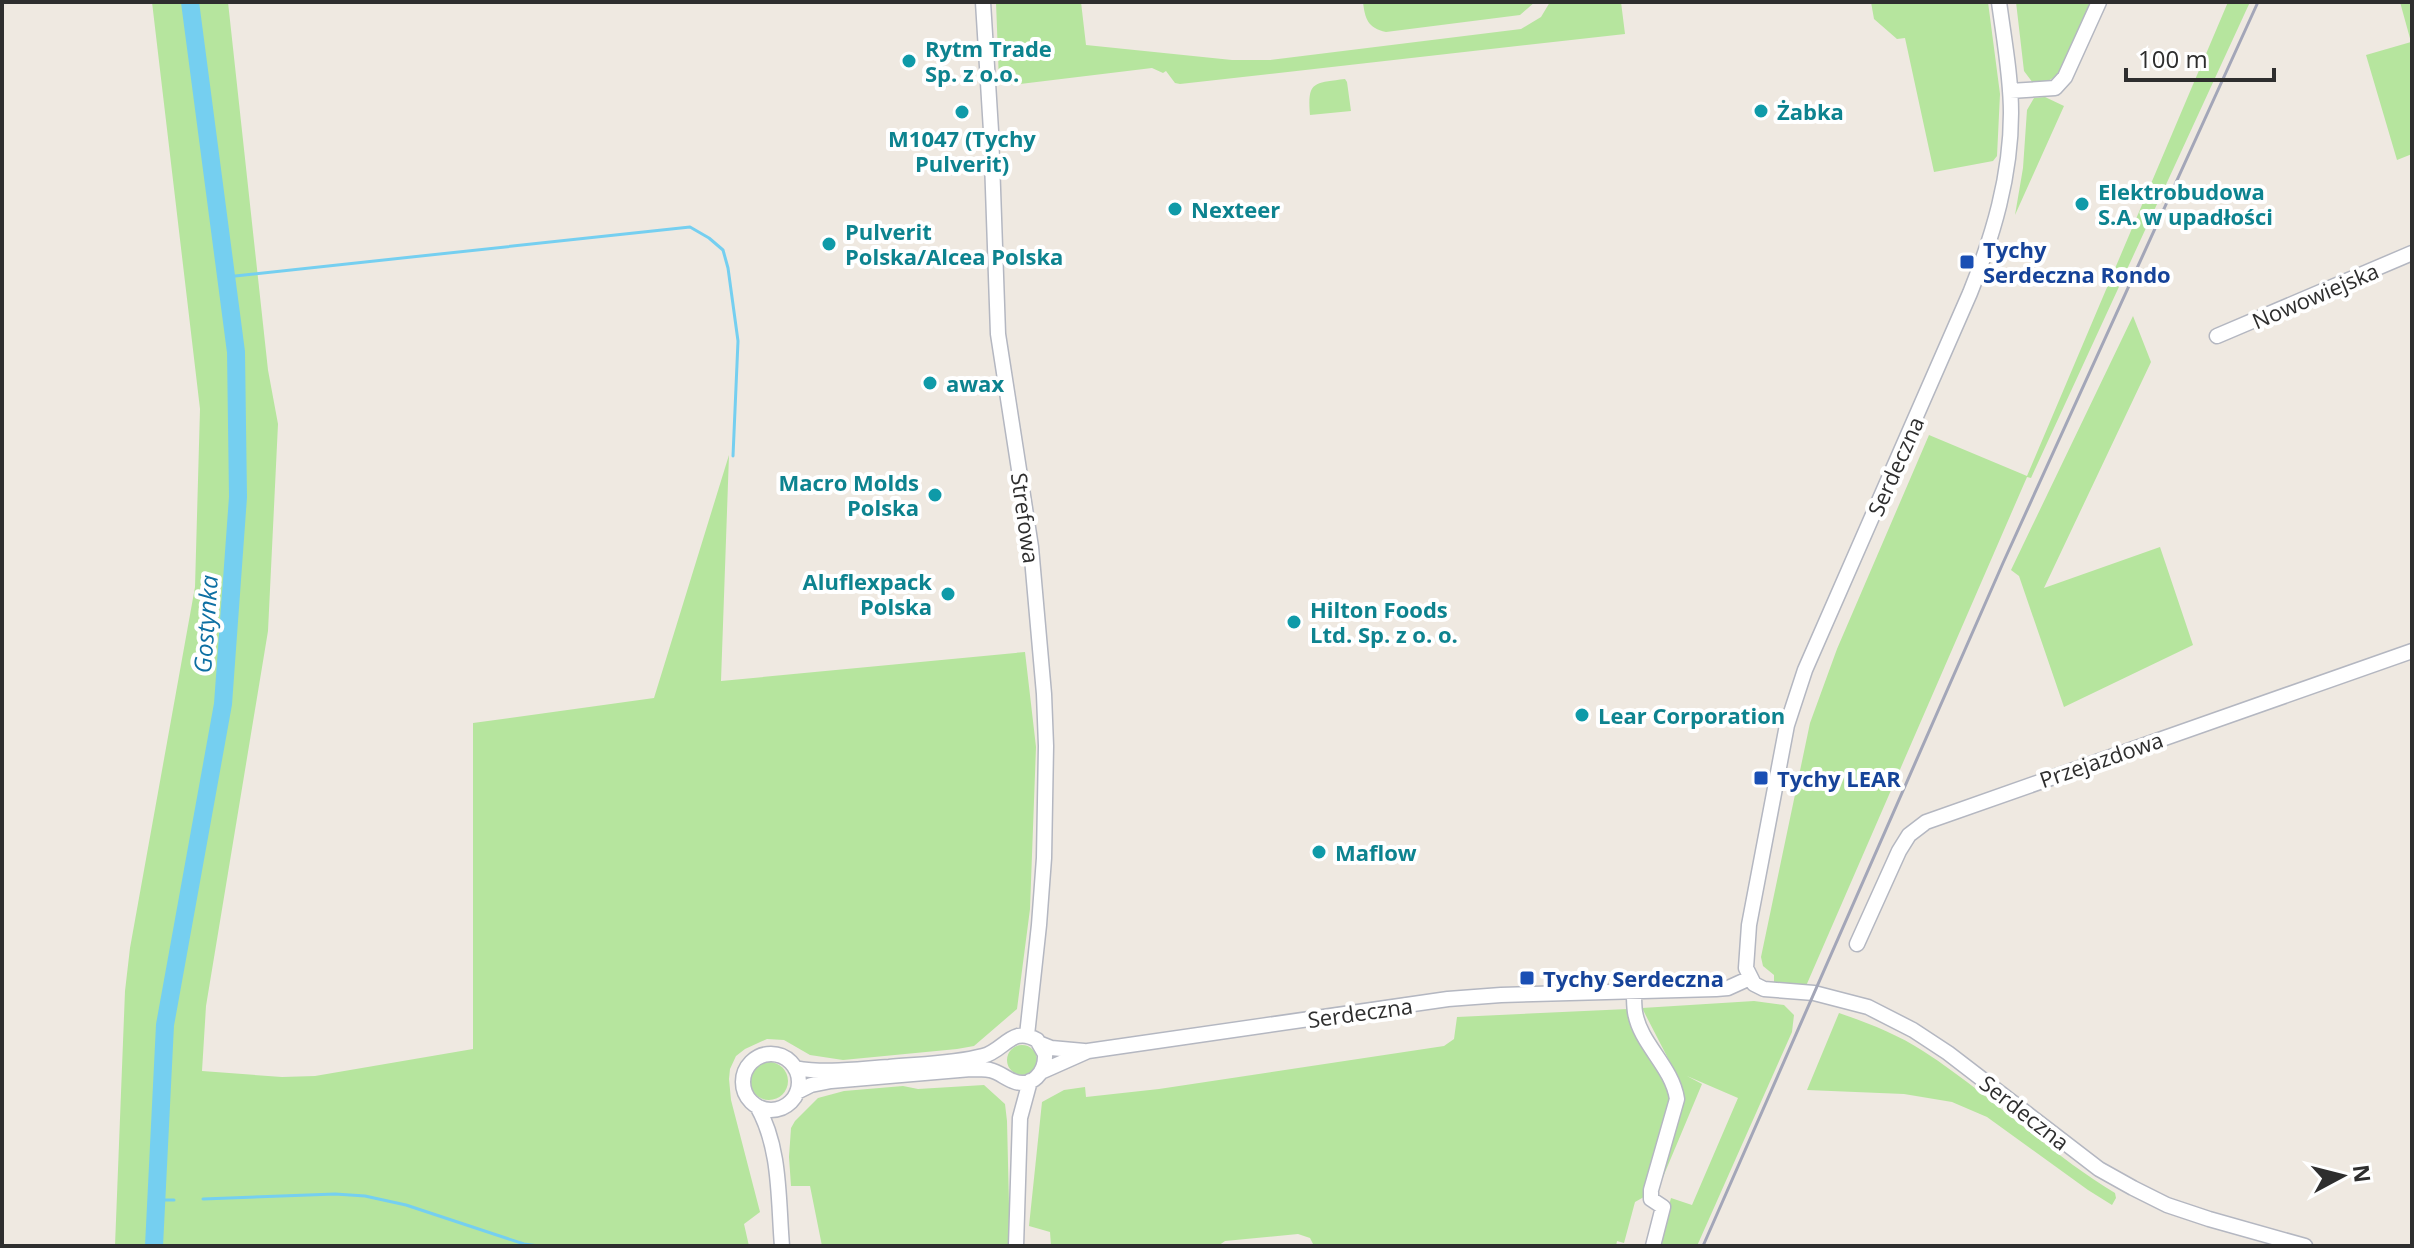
<svg xmlns="http://www.w3.org/2000/svg" width="2414" height="1248" font-family="'Open Sans',sans-serif">
<rect width="100%" height="100%" fill="#efe9e1"/>
<path fill="#b6e59e" d="M152 2H228L268 370 278 424 268 631 206 1006 202 1071 282 1077 315 1076 473 1049V723L654 698 729 455 721 681 1025 652 1036 747 1030 909 1017 1009 974 1046 957 1049 843 1060 810 1055 784 1040 767 1039 745 1049 736 1056 730 1069 729 1079 731 1100 760 1212 744 1224 749 1246H115L125 991 130 948 195 587 200 409Z
M996 2H1081L1086 45 1232 60H1269L1521 29 1541 17 1550 2H1621L1625 34 1180 84 1175 83 1166 71 1163 73 1152 68 1011 85 999 82Z
M1363 2H1535L1520 15 1386 32C1368 28 1365 19 1363 2Z
M1871 2H1988L2000 94 1997 156 1993 161 1934 172 1905 38 1897 39 1874 19Z
M2016 2H2095C2083 29 2069 87 2033 83L2024 71Z
M2228 2H2250L2031 478 2027 477 1806 986 1774 982V975L1763 966 1761 957 1810 723 1837 649 1929 435 2027 476Z
M2400 2H2412V154L2397 160 2366 55 2411 42Z
M1345 79 1347 82 1351 111 1310 115C1307 81 1314 83 1345 79Z
M2045 97 2064 106 2015 215 2023 168 2027 110 2034 98Z
M2133 316 2151 362 2044 588 2160 547 2193 645 2064 707 2019 576 2011 570Z
M1754 1001 1784 1005 1794 1015 1792 1032 1697 1246H1658L1671 1198 1692 1205 1738 1098 1687 1076 1702 1084 1658 1189 1635 1202 1624 1243 1617 1241 1616 1246H1314L1310 1238 1298 1234 1225 1241 1218 1246H1051L1050 1232 1029 1226 1042 1102 1064 1090 1085 1087 1086 1097 1159 1089 1444 1046 1454 1039 1457 1017 1628 1009 1671 1088 1674 1070 1642 1008Z
M1839 1013C1868 1023 1897 1034 1923 1051 1990 1094 2047 1152 2115 1193L2116 1198 2112 1205 2088 1190 1987 1117 1952 1102 1904 1094 1807 1090Z
M1007 1060a15 15 0 1 1 30 0a15 15 0 1 1-30 0Z
M750 1081a19 19 0 1 1 38 0a19 19 0 1 1-38 0Z
M984 1085 1005 1104 1007 1121 1010 1246H822L810 1186H791L789 1157 791 1128 795 1121 818 1098 844 1091 903 1086 918 1089Z"/>
<g fill="none" stroke-linecap="round" stroke-linejoin="round">
<path stroke="#75cff0" stroke-width="3" d="M226 277 690 227 709 238 723 250 728 268 738 341 733 456
M203 1199 335 1194 365 1196 406 1205 524 1244 539 1246
M155 1200H174
M680 1246H683"/>
<path stroke="#75cff0" stroke-width="18" d="M154 1246 165 1025 223 704 238 497 236 352 190 2"/>
<g stroke="#b4b7c1" stroke-width="17">
<path id="minor" d="M983 2 991 131 998 334 1031 547 1044 694 1046 746 1044 858 1039 925 1027 1035
M1999 2C2004 39 2011 76 2011 113 2011 176 1993 236 1970 293L1805 670 1787 725 1749 925 1746 968 1754 984 1764 989 1814 993 1868 1007 1913 1030 1948 1053 2099 1169 2133 1188 2167 1205 2209 1219 2305 1246
M2010 91 2055 88 2065 77 2099 2
M2217 336 2412 253
M1857 944 1899 851 1909 835 1926 822 2412 651
M1634 992C1634 998 1634 1006 1635 1012 1640 1044 1672 1066 1677 1099L1651 1190V1199L1663 1207 1653 1246
M1041 1044 1051 1048 1084 1051
M743 1082a28 28 0 1 1 56 0a28 28 0 1 1-56 0Z
M795 1068C826 1074 858 1069 889 1067 920 1064 952 1064 983 1056 1004 1051 1012 1025 1037 1040L1045 1054C1046 1072 1032 1089 1013 1081 1005 1078 999 1072 990 1070 984 1069 977 1069 971 1069L831 1081 811 1085 797 1092
M1043 1071 1088 1051 1448 999 1501 995 1716 989 1728 988 1750 978
M757 1106C781 1148 778 1199 782 1246
M1016 1246 1020 1118 1030 1081"/>
</g>
<use href="#minor" stroke="#fff" stroke-width="14"/>
<path stroke="#a3a6b8" stroke-width="3" d="M1703 1246 2003 563 2258 2"/>
</g>
<g fill="#0f9aa8" stroke="#fff" stroke-width="3">
<circle cx="909" cy="61" r="8"/>
<circle cx="1761" cy="111" r="8"/>
<circle cx="962" cy="112" r="8"/>
<circle cx="2082" cy="204" r="8"/>
<circle cx="1175" cy="209" r="8"/>
<circle cx="829" cy="244" r="8"/>
<circle cx="930" cy="383" r="8"/>
<circle cx="935" cy="495" r="8"/>
<circle cx="948" cy="594" r="8"/>
<circle cx="1294" cy="622" r="8"/>
<circle cx="1582" cy="715" r="8"/>
<circle cx="1319" cy="852" r="8"/>
</g>
<g fill="#1a4fb4" stroke="#fff" stroke-width="3">
<rect x="1959" y="254" width="16" height="16" rx="4"/>
<rect x="1753" y="770" width="16" height="16" rx="4"/>
<rect x="1519" y="970" width="16" height="16" rx="4"/>
</g>
<g text-anchor="middle" dominant-baseline="central" stroke-width="8" stroke-linejoin="round" paint-order="stroke">
<g font-size="22" font-weight="bold" fill="#0d838f" stroke="#fff" text-anchor="start">
<text x="925" y="48">Rytm Trade<tspan x="925" dy="25">Sp. z o.o.</tspan></text>
<text x="1777" y="111">Żabka</text>
<text x="962" y="138" text-anchor="middle">M1047 (Tychy<tspan x="962" dy="25">Pulverit)</tspan></text>
<text x="2098" y="191">Elektrobudowa<tspan x="2098" dy="25">S.A. w upadłości</tspan></text>
<text x="1191" y="209">Nexteer</text>
<text x="845" y="231">Pulverit<tspan x="845" dy="25">Polska/Alcea Polska</tspan></text>
<text x="946" y="383">awax</text>
<text x="919" y="482" text-anchor="end">Macro Molds<tspan x="919" dy="25">Polska</tspan></text>
<text x="932" y="581" text-anchor="end">Aluflexpack<tspan x="932" dy="25">Polska</tspan></text>
<text x="1310" y="609">Hilton Foods<tspan x="1310" dy="25">Ltd. Sp. z o. o.</tspan></text>
<text x="1598" y="715">Lear Corporation</text>
<text x="1335" y="852">Maflow</text>
</g>
<g font-size="22" font-weight="bold" fill="#164399" stroke="#fff" text-anchor="start">
<text x="1983" y="249">Tychy<tspan x="1983" dy="25">Serdeczna Rondo</tspan></text>
<text x="1777" y="778">Tychy LEAR</text>
<text x="1543" y="978">Tychy Serdeczna</text>
</g>
<g font-size="22" fill="#2e2e2e" stroke="#fff">
<text transform="translate(2315 295) rotate(-23)">Nowowiejska</text>
<text transform="translate(1895 466) rotate(-66)">Serdeczna</text>
<text transform="translate(1026 518) rotate(82)">Strefowa</text>
<text transform="translate(2101 759) rotate(-19)">Przejazdowa</text>
<text transform="translate(1360 1012) rotate(-8)">Serdeczna</text>
<text transform="translate(2025 1112) rotate(38)">Serdeczna</text>
</g>
<g font-size="24" font-style="italic" fill="#0d6fa3" stroke="#fff">
<text transform="translate(205 624) rotate(-86)">Gostynka</text>
</g>
</g>
<rect width="2414" height="1248" fill="none" stroke="#2e2e2e" stroke-width="8"/>
<g transform="translate(2342 1176) rotate(83)" stroke="#ffffff" stroke-width="6" paint-order="stroke">
<path d="M0-6L14 30L0 20L-14 30Z" fill="#2e2e2e"/>
<text y="-12" font-size="22" font-weight="bold" text-anchor="middle" fill="#2e2e2e">N</text>
</g>
<path d="M2126 68v12h148v-12" fill="none" stroke="#2e2e2e" stroke-width="4"/>
<text x="2138" y="68" font-size="24" fill="#2e2e2e" stroke="#ffffff" stroke-width="6" paint-order="stroke">100 m</text>
</svg>
